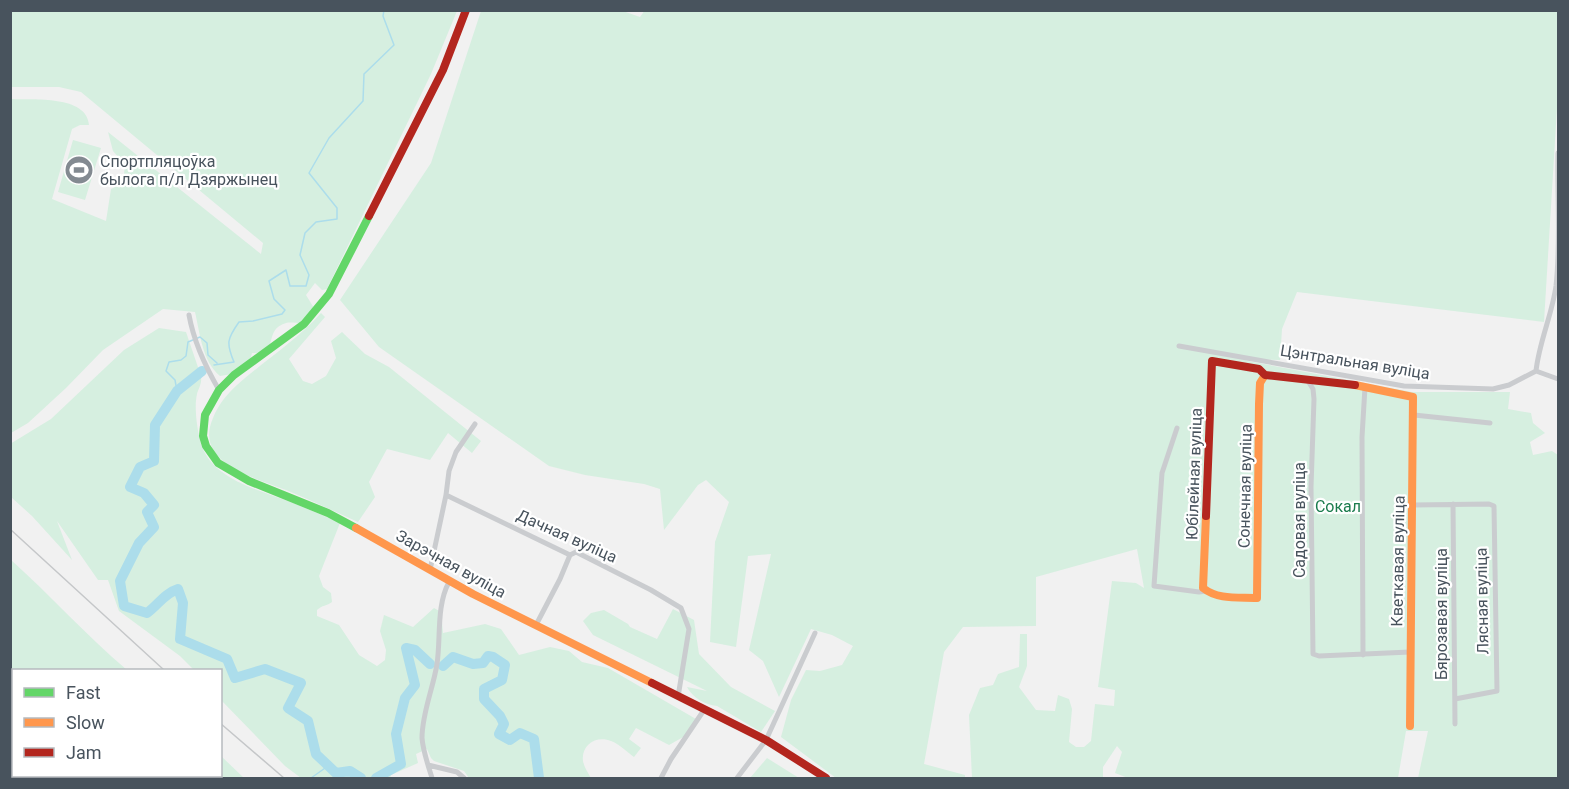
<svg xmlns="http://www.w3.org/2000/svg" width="1569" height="789" font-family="Roboto,sans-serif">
<rect width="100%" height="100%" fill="#f1f1f1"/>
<path fill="#d6efe0" d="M620 10 640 17 645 10 1558 11V106L1557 108 1544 322 1297 292 1282 329 1280 360 1244 359 1248 361 1412 392H1510L1508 409 1531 413 1533 423 1545 433 1530 442 1533 455 1552 451 1558 455V654L1557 655 1558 656V778H1418L1428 731H1406L1398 778H1128L1115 773 1122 752 1117 746 1103 767V778H972L969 715 980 688 993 685 998 674 1019 667 1020 634H1027V666L1019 687 1036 710 1055 711 1058 695 1069 699 1072 709 1069 742 1076 747H1084L1091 741 1095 704 1114 706 1115 690 1098 687 1112 581 1136 583 1144 588 1137 549 1036 577V626L963 627 944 652 924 764 965 775V778H836L781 737 791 700 806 670 820 671 842 665 853 646 832 635 811 629 779 697 763 661 749 650 771 554 748 556 736 647 710 642 715 542 729 502 706 480 698 485 664 530 660 489 644 484 585 475 549 466 379 347 340 300 431 163 481 11Z
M10 11H457L431 74 327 289 322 290 315 283 306 295 314 308 301 323C297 323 290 322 286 323 262 330 281 354 252 353L250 361 232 374 220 376C202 361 200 333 195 312L163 309 103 350 66 388 28 423 11 433V99C33 100 87 95 89 125H80L72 129 52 199 106 221 111 189 115 187 116 178 124 174 125 165 113 151 108 132 261 254 263 243 81 92 59 87H11Z
M73 140 101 148 85 200 58 192Z
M321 313 325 317 289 359 303 381 312 384 326 376 336 358 331 341 342 332 365 354 389 367 481 441 472 453 448 433 430 460 387 449 369 482 375 497 358 522C334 511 310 500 286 490 255 478 193 463 213 418 218 405 227 394 237 385 265 360 296 341 321 313Z
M159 328 186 332 201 376C202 384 199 387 197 394 194 407 197 428 200 440 209 480 261 490 293 503 308 509 324 516 340 523L319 576 323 587 331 593 332 602C327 606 322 605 317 610V616L339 625 359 655 377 666 385 660 386 650 380 631 384 615 413 627 434 608 441 612 443 633 485 624 501 629 519 655 550 647 569 651 582 662 608 668 696 719 685 736 669 745 636 728 629 739 641 748 634 757C627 752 619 744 611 741 596 735 581 745 583 761 584 767 588 773 591 778H469L464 771 434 761 431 758 427 749 416 754 418 763 391 775 390 778H301L285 766 221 700 220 670H194L180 656 119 611 108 580H98L57 521 72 560 32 516 11 497 10 444 51 419 124 350Z
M10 559C50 595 86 635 127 670H14V776H220L221 756 244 778H11Z
M673 609 694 620 699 654 731 687 775 711 761 732 717 706C705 705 692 697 687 687L707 691 593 635 583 621 591 613 604 610 628 624 630 627 657 639Z
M767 758 799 778H750Z"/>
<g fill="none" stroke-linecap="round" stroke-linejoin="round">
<path stroke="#acddeb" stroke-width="1.5" d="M214 365 234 362C226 343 227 339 239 322L253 321 282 314 285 310 274 299 269 281 286 270 290 286H306L309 275 300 255 305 233 316 222 337 219V208L309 173 329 138 363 101 364 74 394 45 383 16 384 10
M177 391 175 380 166 371 169 362 181 360 186 356 188 342 200 337 207 343 208 355 217 363
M10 725 14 726
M153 776 161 778
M311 778 328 766"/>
<path stroke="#acddeb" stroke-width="10" d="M202 371 177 391 155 425 154 461 140 467 130 487 144 493 154 505 147 512 154 527 139 543 120 581 124 606 147 613C158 605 165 593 178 589L183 603 180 639 227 659 235 678 265 669 301 683 288 708 308 721 316 754 336 773 350 771 361 778
M443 666 453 657 473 664 483 663 488 656 493 657 505 665 502 680 484 689V699L500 716 504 724 499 734 510 740 520 733 534 739 539 778
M376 778 401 764 396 734 405 698 415 685 406 648 415 650 430 664"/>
<path stroke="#cacccf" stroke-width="5" d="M189 315C194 343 205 366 219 390
M1179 346 1404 386 1493 389 1509 385 1536 371 1558 379
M1536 371C1539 342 1552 315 1556 286 1561 242 1557 197 1558 153
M1308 381 1313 389 1314 399 1311 487 1313 654 1319 656 1410 652
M1414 415 1490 423
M1177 428 1162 473 1154 586 1199 592 1206 591
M446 495 570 555 576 552 651 590 681 608 689 629 678 697
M1453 504 1455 724
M1413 505 1489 504 1494 506 1497 691 1455 699
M430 570 446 495 449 471 456 452 475 424
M536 625 560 579 570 555
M1363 655 1362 437 1365 387
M428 765 457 772 464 778
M432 778C428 765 423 751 422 738 422 713 433 689 437 664 441 638 436 606 449 582
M661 778 671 759 704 710
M737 778 766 740 815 633"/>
<path stroke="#63d668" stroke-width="8" d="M356 528 328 513 249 481 218 463 206 446 203 436 205 415 219 390 234 375 304 324 329 294 369 216"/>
<path stroke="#ff974d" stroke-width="8" d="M1355 385 1413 397 1410 726
M1206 516 1203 588C1218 600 1238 597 1257 598L1259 404 1260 383 1265 375
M356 528 473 594 652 683"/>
<path stroke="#b3261e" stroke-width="8" d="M369 216 443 70 466 10
M1206 516 1212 361 1259 369 1265 375 1355 385
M652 683 766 740 826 778"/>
<path stroke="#c5c7c9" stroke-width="1.5" d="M10 529 164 670
M220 723 284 778"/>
</g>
<defs>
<g id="stadium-disc" transform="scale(1.5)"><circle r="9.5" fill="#838a91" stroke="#fff"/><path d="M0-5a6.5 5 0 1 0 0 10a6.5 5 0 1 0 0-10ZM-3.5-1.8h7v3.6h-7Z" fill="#fff"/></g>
</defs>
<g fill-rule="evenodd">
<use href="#stadium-disc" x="79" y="170"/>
</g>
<g text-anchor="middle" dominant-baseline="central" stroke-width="4.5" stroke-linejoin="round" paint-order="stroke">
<g font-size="16" fill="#48535d" stroke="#fff" text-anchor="start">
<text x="100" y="161">Спортпляцоўка<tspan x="100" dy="18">былога п/л Дзяржынец</tspan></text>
</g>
<g font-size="16" fill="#48535d" stroke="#fff">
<text transform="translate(1355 362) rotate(9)">Цэнтральная вуліца</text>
<text transform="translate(1194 474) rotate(-88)">Юбілейная вуліца</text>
<text transform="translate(1245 486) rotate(-89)">Сонечная вуліца</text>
<text transform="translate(1299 520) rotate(-90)">Садовая вуліца</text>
<text transform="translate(567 536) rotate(24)">Дачная вуліца</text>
<text transform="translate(1398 561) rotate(-89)">Кветкавая вуліца</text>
<text transform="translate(451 564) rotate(29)">Зарэчная вуліца</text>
<text transform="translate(1482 601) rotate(-91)">Лясная вуліца</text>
<text transform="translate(1441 614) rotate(-90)">Бярозавая вуліца</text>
</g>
<g font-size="16" fill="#1b7c4d" stroke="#fff">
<text x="1338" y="506">Сокал</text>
</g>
</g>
<rect width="1569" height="789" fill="none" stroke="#48535d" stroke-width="24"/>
<rect x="12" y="669" width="210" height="108" fill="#ffffff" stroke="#b6babe" stroke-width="1.5"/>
<rect x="24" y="688" width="30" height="9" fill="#63d668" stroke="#b6babe" stroke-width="1.5"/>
<text x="66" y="699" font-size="18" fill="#48535d">Fast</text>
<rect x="24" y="718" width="30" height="9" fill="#ff974d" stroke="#b6babe" stroke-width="1.5"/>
<text x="66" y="729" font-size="18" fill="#48535d">Slow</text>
<rect x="24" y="748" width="30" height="9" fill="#b3261e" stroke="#b6babe" stroke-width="1.5"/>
<text x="66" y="759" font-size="18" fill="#48535d">Jam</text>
</svg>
